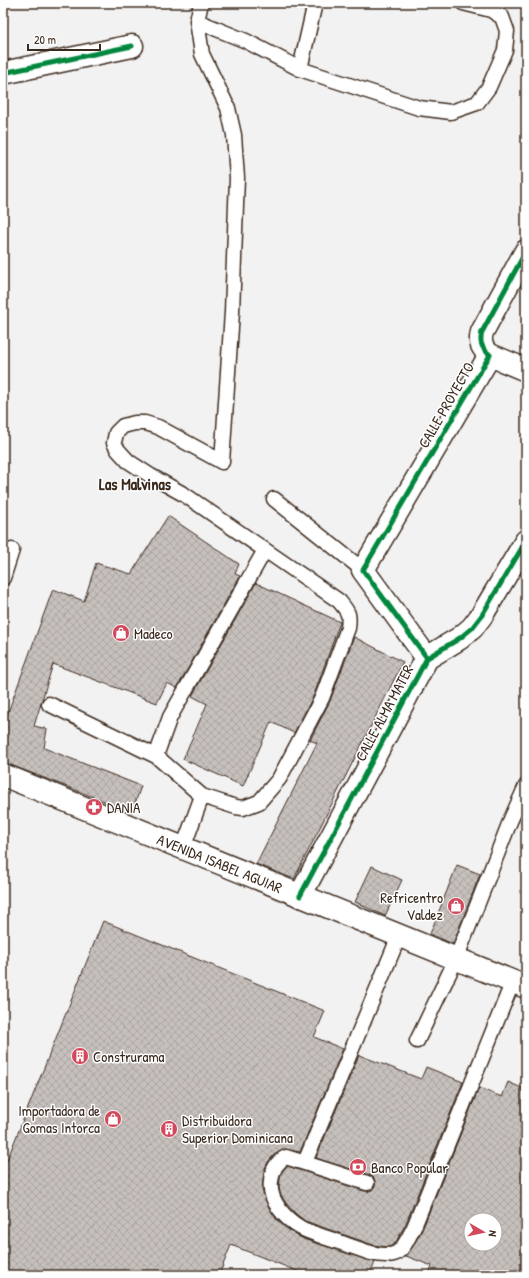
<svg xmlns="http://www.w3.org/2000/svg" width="529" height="1278" font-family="'Patrick Hand',sans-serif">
<defs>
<pattern id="building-cross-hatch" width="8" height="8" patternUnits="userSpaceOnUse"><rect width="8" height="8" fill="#c6c0bd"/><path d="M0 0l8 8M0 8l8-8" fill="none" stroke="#aba5a2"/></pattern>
</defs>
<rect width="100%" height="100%" fill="#f3f2f2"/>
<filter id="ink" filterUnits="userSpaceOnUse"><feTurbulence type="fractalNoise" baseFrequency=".025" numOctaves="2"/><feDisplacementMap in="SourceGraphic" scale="8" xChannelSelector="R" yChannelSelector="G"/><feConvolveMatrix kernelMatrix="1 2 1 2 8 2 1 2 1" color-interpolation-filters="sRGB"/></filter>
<g filter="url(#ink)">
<path fill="url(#building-cross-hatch)" stroke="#3b2a1e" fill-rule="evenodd" d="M168 516 239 564 235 574 240 576 177 688 167 683 157 703 53 664 34 726 47 729 44 748 141 786 132 812 3 762V726L53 589 84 601 96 563 131 574Z
M256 583 340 622 314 695 294 733 271 722 243 786 183 759 207 704 192 696Z
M354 637 403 662 294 879 256 864 317 743 310 740 330 701Z
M457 865 480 874 453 944 430 934Z
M372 866 402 880 385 916 355 902Z
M103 921 325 1011 314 1037 343 1049 300 1152 285 1149 274 1155 268 1162 264 1171 262 1190 268 1206 277 1220 284 1226 296 1235 306 1240 375 1262 370 1275H307L231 1245 219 1275H3V1170Z
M359 1055 421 1079 426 1067 463 1082 406 1223 396 1242 391 1246 388 1247 373 1245 305 1221 295 1213 286 1203 280 1193 279 1187 281 1173 287 1166 364 1191H369L372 1190 375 1186V1181L374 1178 370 1175 316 1158Z
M508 1082 526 1090V1275H428L432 1266 406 1256 413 1246 422 1230 479 1088 502 1097ZM471 1220H495V1244H471Z"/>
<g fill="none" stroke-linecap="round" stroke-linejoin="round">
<g stroke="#3b2a1e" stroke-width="17">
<path id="lane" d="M197 21 201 3
M300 69 315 3
M274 499 363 570
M3 578 12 550
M49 704 156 756
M202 796 236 807 243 808 259 802 279 779 322 698 348 628C350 613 348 612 339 601L185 495 151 476 128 461 118 450 114 443 116 433 123 426 135 423H145L158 427 222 462 232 312 237 178 234 135 228 108 202 54 197 21 246 41 300 69 419 108 451 112 477 103 489 87 505 50 507 31 502 17 491 10 463 3
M183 848 202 796 156 756 170 717 265 550
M417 1041 456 959 511 819 526 786
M305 1162 399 936
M367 1183 286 1157C276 1162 272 1170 271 1181 268 1200 285 1219 301 1228 308 1232 316 1234 324 1237 340 1242 355 1248 371 1253 400 1260 402 1250 414 1227L513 981"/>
</g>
<g stroke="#3b2a1e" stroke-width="25">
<path id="street" d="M3 73 132 46
M490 355 526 370
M427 658 363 570 490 355C482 348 479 343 482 332L526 251
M300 896 427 658 460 638 472 628 482 615 526 541"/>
</g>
<g stroke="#3b2a1e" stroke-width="25">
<g id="secondary">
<path id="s1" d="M3 775 526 987"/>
</g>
</g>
<use href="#lane" stroke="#fff" stroke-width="14"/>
<use href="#street" stroke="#fff" stroke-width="22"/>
<use href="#secondary" stroke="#fff" stroke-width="22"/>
<g stroke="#fff" stroke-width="8">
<path id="cycleway" d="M3 73 132 46
M427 658 363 570 490 355C482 348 479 343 482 332L526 251
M300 896 427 658 460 638 472 628 482 615 526 541"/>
</g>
<use href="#cycleway" stroke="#00873e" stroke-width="5"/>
</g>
</g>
<defs>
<g id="shop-disc" transform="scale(0.9)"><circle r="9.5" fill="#d1495b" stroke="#fff"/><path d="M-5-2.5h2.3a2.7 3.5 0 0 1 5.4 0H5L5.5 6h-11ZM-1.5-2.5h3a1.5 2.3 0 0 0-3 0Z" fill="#fff"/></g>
<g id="pharmacy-disc" transform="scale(0.9)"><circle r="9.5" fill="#d1495b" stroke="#fff"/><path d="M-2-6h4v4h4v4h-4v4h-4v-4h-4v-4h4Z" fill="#fff"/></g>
<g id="building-disc" transform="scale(0.9)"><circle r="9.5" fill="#d1495b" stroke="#fff"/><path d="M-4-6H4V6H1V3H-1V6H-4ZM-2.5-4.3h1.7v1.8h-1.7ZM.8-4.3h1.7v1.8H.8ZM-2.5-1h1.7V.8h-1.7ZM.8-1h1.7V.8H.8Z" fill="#fff"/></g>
<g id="bank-disc" transform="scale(0.9)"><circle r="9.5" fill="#d1495b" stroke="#fff"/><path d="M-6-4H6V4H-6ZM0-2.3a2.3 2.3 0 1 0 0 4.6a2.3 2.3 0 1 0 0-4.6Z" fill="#fff"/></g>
</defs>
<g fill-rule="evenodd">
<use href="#shop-disc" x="121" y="633"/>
<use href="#pharmacy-disc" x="94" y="807"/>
<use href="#shop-disc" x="456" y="906"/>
<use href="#building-disc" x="80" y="1056"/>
<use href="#shop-disc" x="113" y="1119"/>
<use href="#building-disc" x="169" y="1129"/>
<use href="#bank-disc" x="358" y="1167"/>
</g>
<g text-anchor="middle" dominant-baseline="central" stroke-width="3" stroke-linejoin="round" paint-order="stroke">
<g font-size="15" fill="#3b2a1e" stroke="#fff">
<text transform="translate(446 405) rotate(-60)">CALLE PROYECTO</text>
<text transform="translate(384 713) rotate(-62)">CALLE ALMA MATER</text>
<text stroke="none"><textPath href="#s1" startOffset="234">AVENIDA ISABEL AGUIAR</textPath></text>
</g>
<g font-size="15" fill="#3b2a1e" stroke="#fff" text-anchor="start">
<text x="134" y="633">Madeco</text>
<text x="107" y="807">DANIA</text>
<text x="443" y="897" text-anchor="end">Refricentro<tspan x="443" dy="17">Valdez</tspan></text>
<text x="93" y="1056">Construrama</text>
<text x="100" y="1110" text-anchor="end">Importadora de<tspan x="100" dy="17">Gomas Intorca</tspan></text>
<text x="182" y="1120">Distribuidora<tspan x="182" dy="17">Superior Dominicana</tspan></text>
<text x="371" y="1167">Banco Popular</text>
</g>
<g font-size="16" font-weight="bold" fill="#3b2a1e" stroke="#fff">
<text x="135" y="484">Las Malvinas</text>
</g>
</g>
<rect width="529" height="1278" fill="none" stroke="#fff" stroke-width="16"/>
<rect x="8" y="8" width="513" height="1262" fill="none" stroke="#3b2a1e" stroke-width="1.5" filter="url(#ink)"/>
<g transform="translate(483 1232) rotate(99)"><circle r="19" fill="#ffffff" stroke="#b1aaa5"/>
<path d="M0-3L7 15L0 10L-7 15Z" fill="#d1495b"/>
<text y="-6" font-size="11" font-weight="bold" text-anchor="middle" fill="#3b2a1e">N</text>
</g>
<path d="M28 44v6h72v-6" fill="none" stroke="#3b2a1e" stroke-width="2"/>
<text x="34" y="44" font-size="12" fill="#3b2a1e" stroke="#ffffff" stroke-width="3" paint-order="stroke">20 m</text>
</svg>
